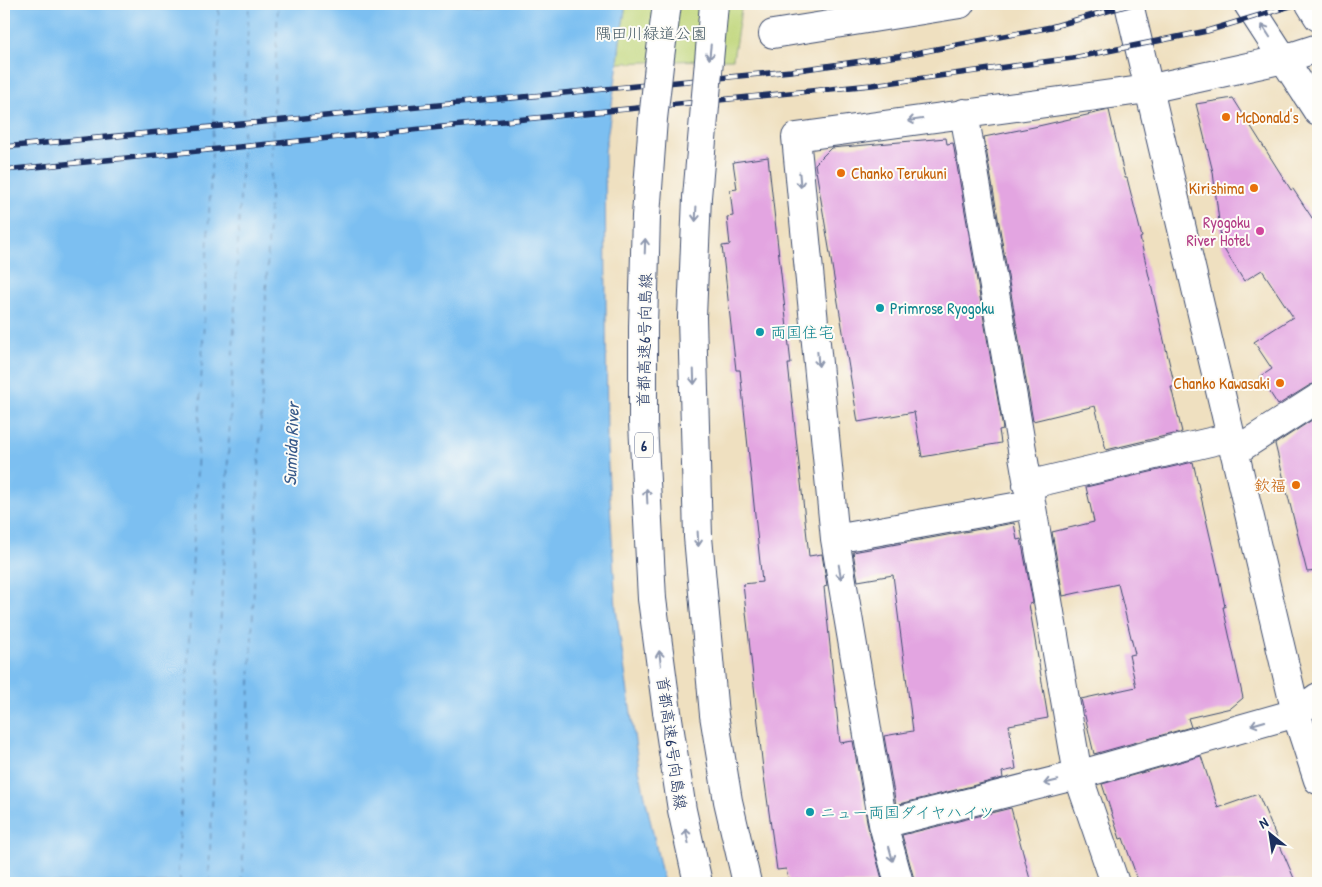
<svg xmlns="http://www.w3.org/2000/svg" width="1322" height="887" font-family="'Patrick Hand','Klee One',sans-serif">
<rect width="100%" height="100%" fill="#fdfcf7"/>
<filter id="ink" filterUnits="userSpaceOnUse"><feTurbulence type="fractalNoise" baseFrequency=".02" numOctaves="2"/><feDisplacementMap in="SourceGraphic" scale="10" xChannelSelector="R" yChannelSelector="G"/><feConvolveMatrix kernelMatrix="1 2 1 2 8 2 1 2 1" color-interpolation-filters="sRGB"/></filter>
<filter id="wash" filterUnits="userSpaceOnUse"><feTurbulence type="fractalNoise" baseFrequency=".0096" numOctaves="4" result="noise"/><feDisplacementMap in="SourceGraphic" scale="20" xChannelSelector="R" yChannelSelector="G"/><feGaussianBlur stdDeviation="1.12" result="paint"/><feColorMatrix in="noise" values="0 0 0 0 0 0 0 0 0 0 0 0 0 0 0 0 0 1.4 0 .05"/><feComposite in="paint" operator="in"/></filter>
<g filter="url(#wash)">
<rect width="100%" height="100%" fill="#efe0c0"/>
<path fill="#c0d67a" stroke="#6e826c" d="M626 4H742L733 59 618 63 620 40Z"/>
<path fill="#7bbff1" stroke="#4b77a8" d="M4 4H626L620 40 618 63 605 152 607 448 616 609 639 769 664 883H4Z"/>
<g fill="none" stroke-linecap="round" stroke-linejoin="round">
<path stroke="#385a8a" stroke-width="1" stroke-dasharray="6 5" stroke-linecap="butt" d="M181 883 178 871 219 4
M211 883 209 873 249 4
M243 883 242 879 278 4"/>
</g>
<g id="blocks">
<path fill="#e3a5e1" d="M1233 98 1291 190 1293 189 1318 227V383L1310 385 1278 405 1260 377 1272 369 1254 342 1293 317 1262 270 1244 281 1222 246 1213 172 1196 104Z
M1109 110 1125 178H1127L1142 237 1140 238 1175 387H1171L1182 432 1106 450 1095 406 1033 421 984 137 1034 127Z
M946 138 947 144 953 143 1003 429 999 430 1001 443 922 457 914 412 858 422 815 164 831 148Z
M768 157 791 364H788L809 556 822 554 827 586 824 587 840 743 853 741 868 827 883 883H789L786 869 777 870 763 769 743 584 762 582 740 370H736L722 246 730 245 727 217 733 216 730 190 737 189 733 162Z
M1318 416V571L1307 572 1275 444Z
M1193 462 1218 571 1225 607H1223L1243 698 1231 708 1188 718 1191 727 1094 754 1081 699 1136 687 1129 655 1135 654 1118 584 1063 596 1052 532 1094 522 1086 487Z
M1014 523 1017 540 1021 539 1033 603 1029 604 1048 718 1009 725 1016 769 1002 772 1003 778 896 805 884 736 913 731 893 575 858 581 853 552Z
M1201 756 1218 808 1258 794 1296 883H1139L1123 838 1120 839 1102 784Z
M1011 808 1031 883H914V879L902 835Z"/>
</g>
</g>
<g filter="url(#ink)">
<use href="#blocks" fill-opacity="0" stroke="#3b4a6d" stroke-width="1"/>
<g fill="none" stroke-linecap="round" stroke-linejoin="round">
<g stroke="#3b4a6d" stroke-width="30">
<path id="minor" d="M1129 4 1296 713 1318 780
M1248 4 1318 112
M1310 4 1318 17
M773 34 960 4
M964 113 1078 775 1115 883
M1234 452 1318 398
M1027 485 1231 437
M835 539 1031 504
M883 824 1078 775 1296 713 1318 697
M899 883 883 824 835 539 796 137 1148 89 1284 59 1318 48"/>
</g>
<use href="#minor" stroke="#fff" stroke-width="28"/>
<g stroke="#1b2f5e" stroke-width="5.5">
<path id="rail" d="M4 147 791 71 905 55 1051 27 1132 4
M4 170 872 85 1073 58 1207 31 1297 4"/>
</g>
<use href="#rail" stroke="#fdfcf7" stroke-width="4" stroke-dasharray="11" stroke-linecap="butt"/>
<g stroke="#3b4a6d" stroke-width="30" stroke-linecap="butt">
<path id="highway-bridge" d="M667 4 660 57 653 119 646 216 643 327V423L652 599 667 712 682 810 698 883
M714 4 697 197 692 317 698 537 714 715 728 801 747 883"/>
</g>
<use href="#highway-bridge" stroke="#fff" stroke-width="28"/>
</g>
<defs><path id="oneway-shaft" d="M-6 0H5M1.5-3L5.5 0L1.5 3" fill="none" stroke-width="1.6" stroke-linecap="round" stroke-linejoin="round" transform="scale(1.25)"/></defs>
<g stroke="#8d97ae">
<use href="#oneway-shaft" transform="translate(1266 31) rotate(-123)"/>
<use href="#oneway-shaft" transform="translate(710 52) rotate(96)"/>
<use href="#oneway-shaft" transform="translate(915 120) rotate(172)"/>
<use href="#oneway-shaft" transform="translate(800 180) rotate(85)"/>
<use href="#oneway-shaft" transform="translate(696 214) rotate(93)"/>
<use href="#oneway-shaft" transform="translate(645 246) rotate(-88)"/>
<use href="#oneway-shaft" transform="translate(818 359) rotate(85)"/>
<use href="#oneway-shaft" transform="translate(694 377) rotate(88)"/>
<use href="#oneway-shaft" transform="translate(647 496) rotate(-93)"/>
<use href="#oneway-shaft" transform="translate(698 539) rotate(87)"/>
<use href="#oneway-shaft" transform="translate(840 572) rotate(80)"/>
<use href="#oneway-shaft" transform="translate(660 658) rotate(-97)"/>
<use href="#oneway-shaft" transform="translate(1258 723) rotate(164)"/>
<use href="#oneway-shaft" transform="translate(1051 782) rotate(166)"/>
<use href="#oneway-shaft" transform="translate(687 836) rotate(-102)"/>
<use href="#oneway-shaft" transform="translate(891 854) rotate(75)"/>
</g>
</g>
<g fill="#e8710a" stroke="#fdfcf7" stroke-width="2">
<circle cx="1226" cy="117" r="5"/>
<circle cx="841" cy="173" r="5"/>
<circle cx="1254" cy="188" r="5"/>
<circle cx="1280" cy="383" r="5"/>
<circle cx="1296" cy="485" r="5"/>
</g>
<circle fill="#d1479c" stroke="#fdfcf7" stroke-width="2" cx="1260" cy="231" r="5"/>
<g fill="#0f9aa8" stroke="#fdfcf7" stroke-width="2">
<circle cx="880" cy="308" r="5"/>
<circle cx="760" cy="332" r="5"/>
<circle cx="810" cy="812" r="5"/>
</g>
<g text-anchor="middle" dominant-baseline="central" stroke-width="4" stroke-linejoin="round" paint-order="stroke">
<rect fill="#fdfcf7" stroke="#5f6c8c" stroke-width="1" x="635" y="432.5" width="18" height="25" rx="4"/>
<g font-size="15" font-weight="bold" fill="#1b2f5e">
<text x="644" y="445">6</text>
</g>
<g font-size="16" fill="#445965" stroke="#fdfcf7">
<text x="651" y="33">隅田川緑道公園</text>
</g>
<g font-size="16" fill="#c56008" stroke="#fdfcf7" text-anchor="end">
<text x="1236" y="117" text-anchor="start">McDonald's</text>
<text x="851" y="173" text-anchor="start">Chanko Terukuni</text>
<text x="1244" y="188">Kirishima</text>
<text x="1270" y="383">Chanko Kawasaki</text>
<text x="1286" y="485">欽福</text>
</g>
<g font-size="16" fill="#b23c85" stroke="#fdfcf7" text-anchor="end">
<text x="1250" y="222">Ryogoku<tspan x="1250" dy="18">River Hotel</tspan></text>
</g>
<g font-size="16" fill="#0d838f" stroke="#fdfcf7" text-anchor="start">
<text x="890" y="308">Primrose Ryogoku</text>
<text x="770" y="332">両国住宅</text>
<text x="820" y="812">ニュー両国ダイヤハイツ</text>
</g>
<g font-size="16" fill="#1b2f5e" stroke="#fdfcf7">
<text transform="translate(644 340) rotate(-89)">首都高速6号向島線</text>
<text transform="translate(672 743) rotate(82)">首都高速6号向島線</text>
</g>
<g font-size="18" font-style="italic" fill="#385a8a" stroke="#fdfcf7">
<text transform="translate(291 444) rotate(-88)">Sumida River</text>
</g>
</g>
<rect width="1322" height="887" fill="none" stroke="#fdfcf7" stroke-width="20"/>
<g transform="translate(1270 834) rotate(330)" stroke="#fdfcf7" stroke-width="4" paint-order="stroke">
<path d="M0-4L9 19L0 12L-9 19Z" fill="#1b2f5e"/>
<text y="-8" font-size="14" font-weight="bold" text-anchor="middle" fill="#1b2f5e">N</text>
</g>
</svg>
